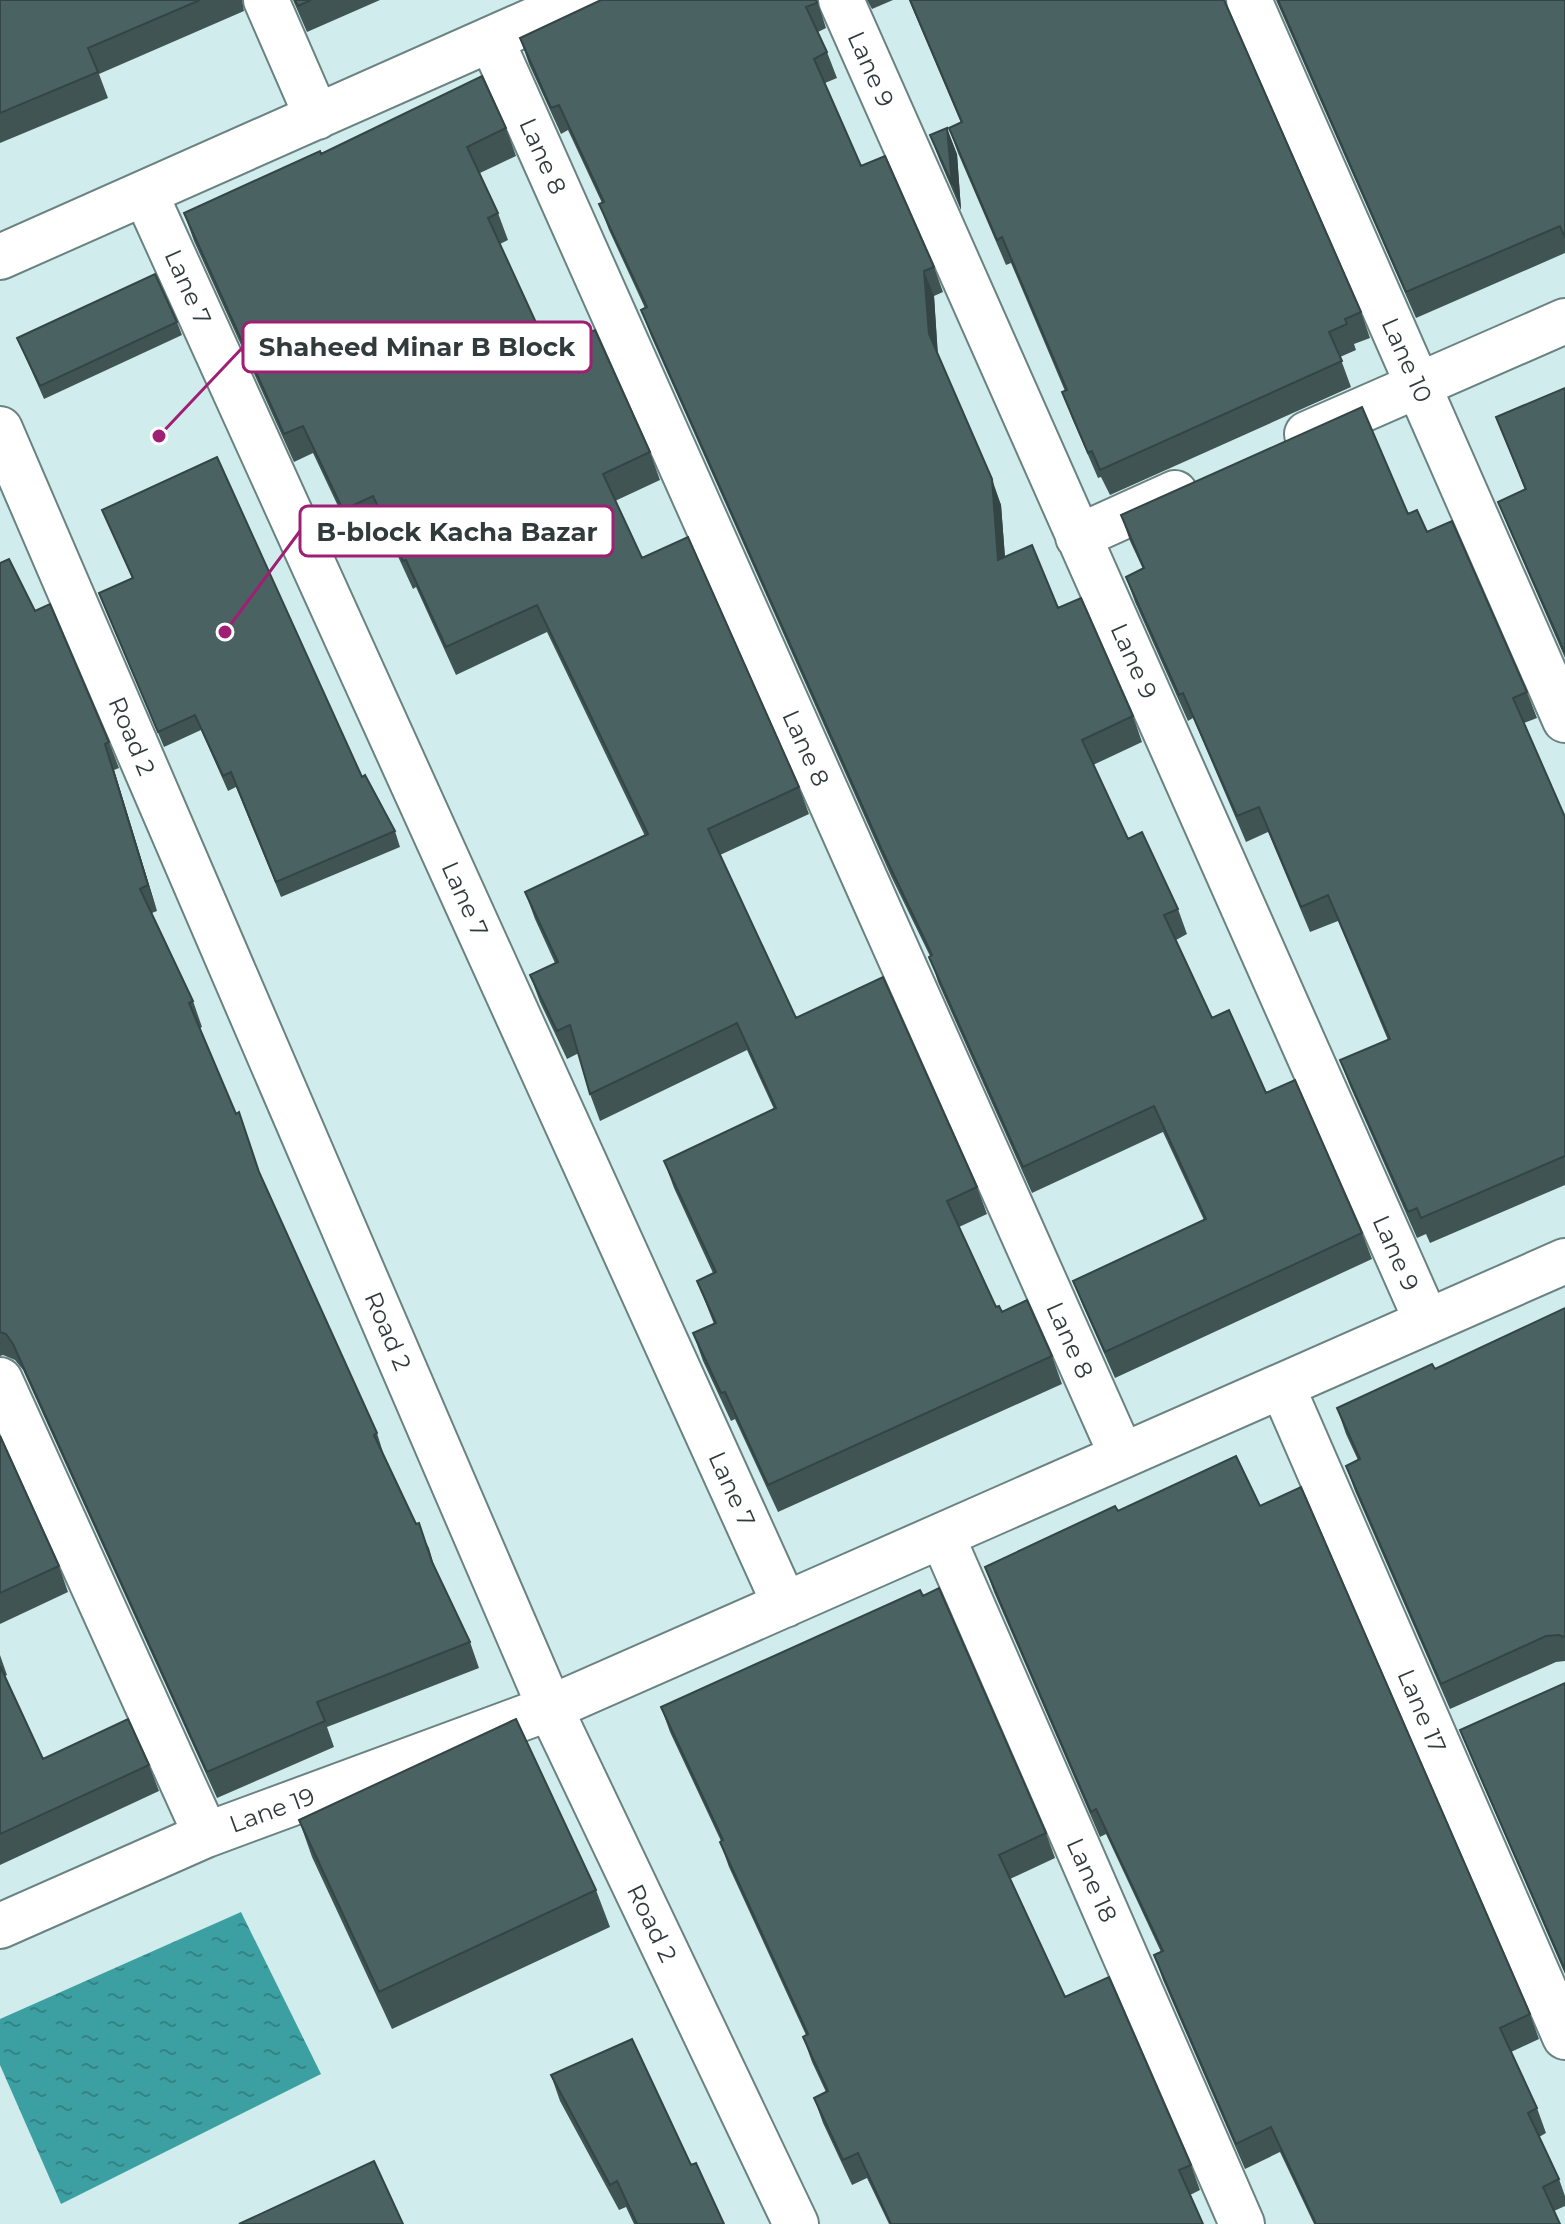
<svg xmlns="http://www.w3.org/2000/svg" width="1565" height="2224" font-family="Montserrat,sans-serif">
<defs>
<pattern id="water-ripples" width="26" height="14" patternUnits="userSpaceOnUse" patternTransform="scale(2)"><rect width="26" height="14" fill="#3ca0a2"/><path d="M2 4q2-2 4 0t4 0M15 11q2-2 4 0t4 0" fill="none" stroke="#338485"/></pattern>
</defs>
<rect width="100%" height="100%" fill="#d1ecec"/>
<path fill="url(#water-ripples)" d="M241 1912 321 2074 61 2204 0 2065V2019Z"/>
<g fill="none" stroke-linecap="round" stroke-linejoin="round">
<g stroke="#6a8282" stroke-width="48">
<path id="minor" d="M266 0 317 117
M841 0 1427 1322
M1249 0 1565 720
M491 39 1122 1456
M145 193 785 1605
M0 257 579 0
M0 429 550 1708 796 2224
M1307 434 1565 321
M1078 537 1175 493
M0 1380 206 1835
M1282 1386 1565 2037
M942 1536 1242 2224
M0 1926 206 1835 550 1708 1565 1261"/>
</g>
<use href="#minor" stroke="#fff" stroke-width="44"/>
</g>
<path fill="#405454" d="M0 0H242L244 11 99 74 108 98 0 143Z
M293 0H380L307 32Z
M817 0 826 28 818 32 827 52 837 78 825 83 861 166 934 267 943 292 934 296 938 355 1001 505 1005 557 1058 608 1133 716 1142 742 1093 765 1128 839 1178 909 1187 934 1176 940 1212 1018 1362 1233 1372 1259 1115 1378 1083 1306 1073 1281 1204 1220 1163 1132 1032 1193 938 982 930 956 891 876 651 336 641 310 645 308 609 230 599 204 602 203 568 130 561 134 529 64 520 38Z
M867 0H893L872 9Z
M909 0H1225V4L1361 312 1370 338 1354 344 1356 350 1340 357 1351 387 1110 495 1101 477 1098 478 1072 418 1062 392 1065 391 1011 263 1006 265 958 153 949 128 961 123Z
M1276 0H1565V253L1416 318Z
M506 128 516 156 480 173 498 213 508 240 500 244 549 351 650 452 660 480 615 501 642 558 799 787 809 814 720 855 796 1018 977 1187 987 1214 959 1227 996 1307 1052 1356 1062 1384 778 1512 735 1419 731 1421 703 1361 693 1333 714 1324 697 1281 713 1273 674 1188 664 1161 774 1109 747 1050 600 1121 590 1094 579 1053 567 1059 540 1002 530 975 555 963 535 919 525 892 645 836 547 632 456 675 416 587 413 589 383 524 353 538 313 453 294 462 194 241 184 213 321 154Z
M930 135 957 154 961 210 940 161Z
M177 322 182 335 44 399 17 338Z
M1565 388V658L1508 527 1498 502 1525 490 1496 417Z
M102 510 362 777 395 831 400 847 281 897 236 787 228 791 201 730 164 747 99 593 132 578Z
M1408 514 1427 532 1527 692 1537 718 1524 723 1565 817V1185L1430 1243 1426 1234 1417 1238 1350 1086 1340 1060 1388 1040 1338 921 1310 932 1268 832 1246 842 1193 718 1188 721 1135 602 1126 577 1143 569 1130 541 1121 515Z
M0 563 35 611 109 742 119 768 114 770 157 911 152 913 193 1001 202 1027 200 1028 262 1178 377 1433 385 1459 416 1524 429 1548 435 1569 470 1642 479 1668 327 1727 334 1747 217 1798 23 1370 15 1360 3 1355 0 1356Z
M1565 1308V1661L1556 1662 1450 1709 1355 1491 1346 1466 1358 1460 1346 1434 1337 1408 1435 1369Z
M0 1436 59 1566 68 1592 0 1624Z
M1260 1506 1530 2014 1539 2039 1511 2052 1537 2108 1546 2133 1539 2137 1559 2179 1565 2196V2206L1554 2211 1560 2224H1314L1280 2152 1245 2169 1163 1980 1154 1955 1161 1952 1106 1834 1100 1837 994 1592 985 1567 1118 1511Z
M0 1655 7 1675 5 1676 43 1759 149 1765 159 1791 0 1865Z
M1565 1683V1974L1470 1755 1460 1730Z
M661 1707 1046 1833 1055 1858 1010 1879 1065 1997 1191 2165 1200 2190 1190 2195 1203 2224H889L867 2178 852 2185 823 2123 814 2098 826 2092 812 2062 803 2037 806 2035 729 1867 720 1842 721 1841 670 1732Z
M299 1820 596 1890 610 1927 392 2029 312 1857Z
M551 2075 691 2165 724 2224H634L626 2207 619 2210 560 2101Z"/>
<path fill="#344545" d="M947 128 957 154 961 210 952 184Z
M924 271 934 296 938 360 929 334Z
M992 479 1001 505 1007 585 998 560Z
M105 744 114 770 157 911 148 885Z"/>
<path fill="#4a6262" stroke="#344545" stroke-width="2" d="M0 0H200L88 48 98 72 0 113Z
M295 0H311L298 6Z
M601 0H816L817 3 806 7 827 52 814 59 861 166 885 156 934 267 924 271 929 334 992 479 998 560 1032 545 1058 608 1081 598 1133 716 1082 740 1128 839 1142 832 1178 909 1164 915 1212 1018 1229 1010 1266 1093 1295 1080 1362 1233 1105 1352 1073 1281 1206 1219 1154 1106 1023 1167 929 957 932 955 882 850 641 310 647 307 599 204 604 202 559 105 551 108 520 38Z
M910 0H1224L1361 312 1345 319 1347 324 1329 332 1342 361 1100 470 1092 451 1088 453 1062 392 1067 390 1002 237 997 240 949 128 962 122Z
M1278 0H1565V238L1560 226 1406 292Z
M482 76 506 128 467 147 498 213 488 218 549 351 595 330 650 452 603 474 642 558 688 537 799 787 708 829 796 1018 883 977 977 1187 947 1201 996 1307 999 1306 1002 1312 1027 1300 1052 1356 768 1485 725 1392 721 1393 693 1333 716 1323 697 1281 716 1272 664 1161 776 1108 737 1023 590 1094 570 1025 557 1031 530 975 558 962 525 892 648 834 537 605 446 647 406 560 403 561 373 496 343 510 303 426 284 434 184 213 320 151 321 154Z
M947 128 952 184 930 135Z
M155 274 177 322 40 386 17 338Z
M1565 388V653L1498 502 1526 489 1496 417Z
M1362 407 1408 514 1417 510 1427 532 1452 521 1527 692 1513 698 1565 817V1156L1421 1218 1417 1208 1408 1212 1340 1060 1390 1039 1328 895 1301 907 1259 807 1237 816 1183 693 1179 695 1126 577 1144 568 1121 515Z
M217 457 362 777 365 775 395 831 276 882 231 772 223 776 195 715 158 732 99 593 133 578 102 510Z
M9 559 35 611 50 604 109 742 105 744 148 885 140 889 193 1001 189 1003 236 1114 239 1112 259 1172 377 1433 374 1435 416 1524 419 1523 432 1562 470 1642 317 1702 325 1721 207 1772 13 1344 6 1334 0 1332V563Z
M1565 1308V1637L1559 1635 1546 1636 1441 1684 1346 1466 1360 1459 1337 1408 1432 1364 1435 1369Z
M0 1436 59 1566 0 1593Z
M1236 1456 1260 1506 1301 1487 1530 2014 1500 2028 1537 2108 1528 2113 1559 2179 1543 2187 1560 2224H1316L1271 2127 1236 2144 1154 1955 1163 1951 1096 1809 1091 1812 985 1567 1115 1506 1118 1511Z
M939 1588 1046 1833 999 1855 1065 1997 1109 1977 1191 2165 1179 2170 1203 2224H891L858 2153 843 2160 814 2098 828 2091 803 2037 808 2034 720 1842 723 1840 661 1707 920 1590 923 1596Z
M0 1666 43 1759 128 1719 149 1765 0 1834Z
M1565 1683V1970L1460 1730Z
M516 1719 596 1890 379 1992 299 1820Z
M632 2039 691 2165 696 2163 724 2224H637L617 2181 610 2185 551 2075Z
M374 2161 403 2224H239Z"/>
<g text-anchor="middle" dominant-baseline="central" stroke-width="8" stroke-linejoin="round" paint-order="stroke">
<g font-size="24" fill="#313b3b" stroke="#fff">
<text transform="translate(871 69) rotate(66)">Lane 9</text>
<text transform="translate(543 156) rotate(66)">Lane 8</text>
<text transform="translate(188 287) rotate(66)">Lane 7</text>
<text transform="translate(1407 360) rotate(66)">Lane 10</text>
<text transform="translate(1134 661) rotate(66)">Lane 9</text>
<text transform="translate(132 736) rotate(67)">Road 2</text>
<text transform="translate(806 748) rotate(66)">Lane 8</text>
<text transform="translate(465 899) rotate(66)">Lane 7</text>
<text transform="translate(1396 1253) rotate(66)">Lane 9</text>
<text transform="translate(388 1331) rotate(67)">Road 2</text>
<text transform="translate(1070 1340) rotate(66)">Lane 8</text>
<text transform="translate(732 1489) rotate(66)">Lane 7</text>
<text transform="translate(1422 1711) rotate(67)">Lane 17</text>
<text transform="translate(272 1810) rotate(-20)">Lane 19</text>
<text transform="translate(1092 1880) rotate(66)">Lane 18</text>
<text transform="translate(652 1923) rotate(64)">Road 2</text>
</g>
</g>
<path fill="none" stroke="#9f1f72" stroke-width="3" d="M159 436L243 347M225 632L300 531"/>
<g fill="#9f1f72" stroke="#fff" stroke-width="3">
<circle cx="159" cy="436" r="8"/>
<circle cx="225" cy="632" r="8"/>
</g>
<g fill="#fff" stroke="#9f1f72" stroke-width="3">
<rect x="243" y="322" width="348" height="50" rx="8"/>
<rect x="300" y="506" width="313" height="50" rx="8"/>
</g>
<g font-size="26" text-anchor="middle" font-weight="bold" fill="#313b3b">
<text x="417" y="356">Shaheed Minar B Block</text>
<text x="457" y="541">B-block Kacha Bazar</text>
</g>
</svg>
